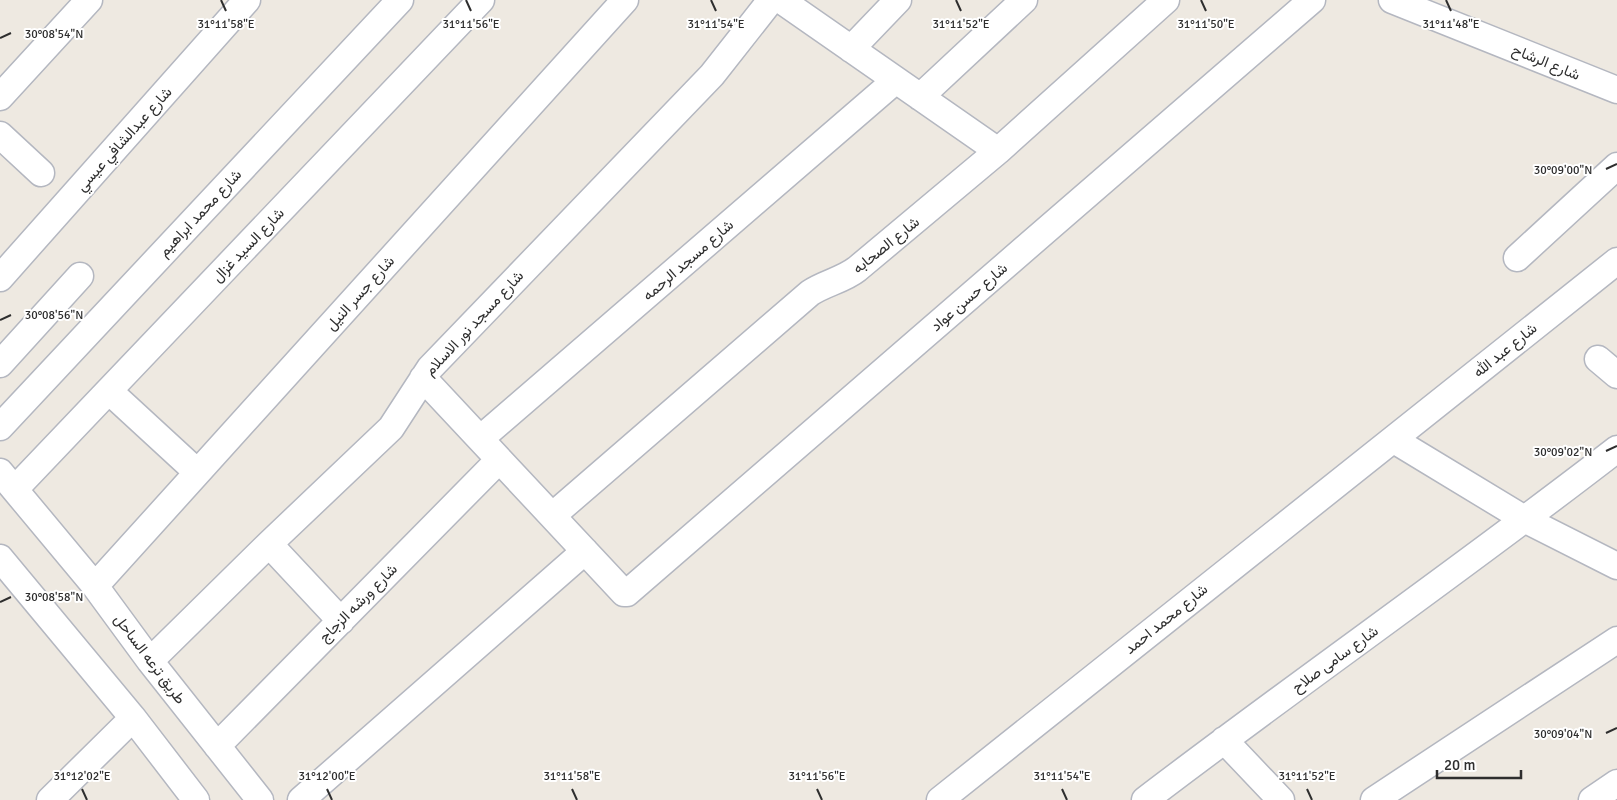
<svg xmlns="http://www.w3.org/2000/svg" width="1617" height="800" font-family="Signika,Vazirmatn,sans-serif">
<rect width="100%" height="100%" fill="#eee9e1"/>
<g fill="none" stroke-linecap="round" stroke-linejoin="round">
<g stroke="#b4b7c0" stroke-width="29">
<path id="minor" d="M781 0 998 151
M1392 0 1617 90
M851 49 898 0
M0 97 89 0
M920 97 1024 0
M0 135 41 173
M1517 258 1617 166
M0 278 247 0
M1598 359 1617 375
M0 364 80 276
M423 378 624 593H627L1312 0
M109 391 197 472
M0 427 400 0
M480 439 896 80
M1394 440 1526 520 1617 566
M0 472 95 586 150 661 260 800
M15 489 481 0
M552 516 810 293C825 283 843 280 857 269L998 151 1166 0
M269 544 341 621
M0 558 133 718 196 800
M95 586 625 0
M150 661 269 544 391 428 430 368 712 75 771 0
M1224 740 1281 800
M217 746 499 460
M50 800 133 718
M301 800 585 551
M940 800 1617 261
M1145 800C1301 681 1462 569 1617 449
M1374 800 1617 640
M1592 800 1617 783"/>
</g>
<use href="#minor" stroke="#fff" stroke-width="26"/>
</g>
<path fill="none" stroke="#2e2e2e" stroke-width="2" d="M221 0 226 11M466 0 471 11M711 0 716 11M956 0 961 11M1201 0 1206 11M1446 0 1451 11M0 38 11 33M1606 169 1617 164M0 320 11 315M1606 451 1617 446M0 602 11 597M1606 733 1617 728M82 789 87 800M327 789 332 800M572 789 577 800M817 789 822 800M1062 789 1067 800M1307 789 1312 800"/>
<g text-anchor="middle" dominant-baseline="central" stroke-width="4" stroke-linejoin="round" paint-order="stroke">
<g font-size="15" fill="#2e2e2e" stroke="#fff">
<text transform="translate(1546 62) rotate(22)">شارع الرشاح</text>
<text transform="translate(124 139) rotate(-48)">شارع عبدالشافي عيسي</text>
<text transform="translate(200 213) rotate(-47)">شارع محمد ابراهيم</text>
<text transform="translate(248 245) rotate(-46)">شارع السيد غزال</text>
<text transform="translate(886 245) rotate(-39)">شارع الصحابه</text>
<text transform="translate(688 260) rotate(-41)">شارع مسجد الرحمه</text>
<text transform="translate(360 293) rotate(-48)">شارع جسر النيل</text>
<text transform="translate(969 297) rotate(-41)">شارع حسن عواد</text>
<text transform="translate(474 323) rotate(-47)">شارع مسجد نور الاسلام</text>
<text transform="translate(1505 350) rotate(-39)">شارع عبد الله</text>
<text transform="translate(358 603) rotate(-45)">شارع ورشه الزجاج</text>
<text transform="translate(1166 619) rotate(-39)">شارع محمد احمد</text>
<text transform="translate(150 659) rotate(53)">طريق ترعه الساحل</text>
<text transform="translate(1335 659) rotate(-36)">شارع سامى صلاح</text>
</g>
</g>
<g font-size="12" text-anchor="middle" fill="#2e2e2e" stroke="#fff" stroke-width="4" stroke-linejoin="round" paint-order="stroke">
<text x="226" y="28">31°11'58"E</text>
<text x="471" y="28">31°11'56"E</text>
<text x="716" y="28">31°11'54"E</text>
<text x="961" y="28">31°11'52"E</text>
<text x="1206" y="28">31°11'50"E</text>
<text x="1451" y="28">31°11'48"E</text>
<text x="54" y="38">30°08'54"N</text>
<text x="1563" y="174">30°09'00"N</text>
<text x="54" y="319">30°08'56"N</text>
<text x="1563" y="456">30°09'02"N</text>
<text x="54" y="601">30°08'58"N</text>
<text x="1563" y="738">30°09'04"N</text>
<text x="82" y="780">31°12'02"E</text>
<text x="327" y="780">31°12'00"E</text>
<text x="572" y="780">31°11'58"E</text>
<text x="817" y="780">31°11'56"E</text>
<text x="1062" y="780">31°11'54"E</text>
<text x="1307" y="780">31°11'52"E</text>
</g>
<path d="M1437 770v8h84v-8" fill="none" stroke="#2e2e2e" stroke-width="2.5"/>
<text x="1444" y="770" font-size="15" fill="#2e2e2e" stroke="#ffffff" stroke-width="4" paint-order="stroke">20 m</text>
</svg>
